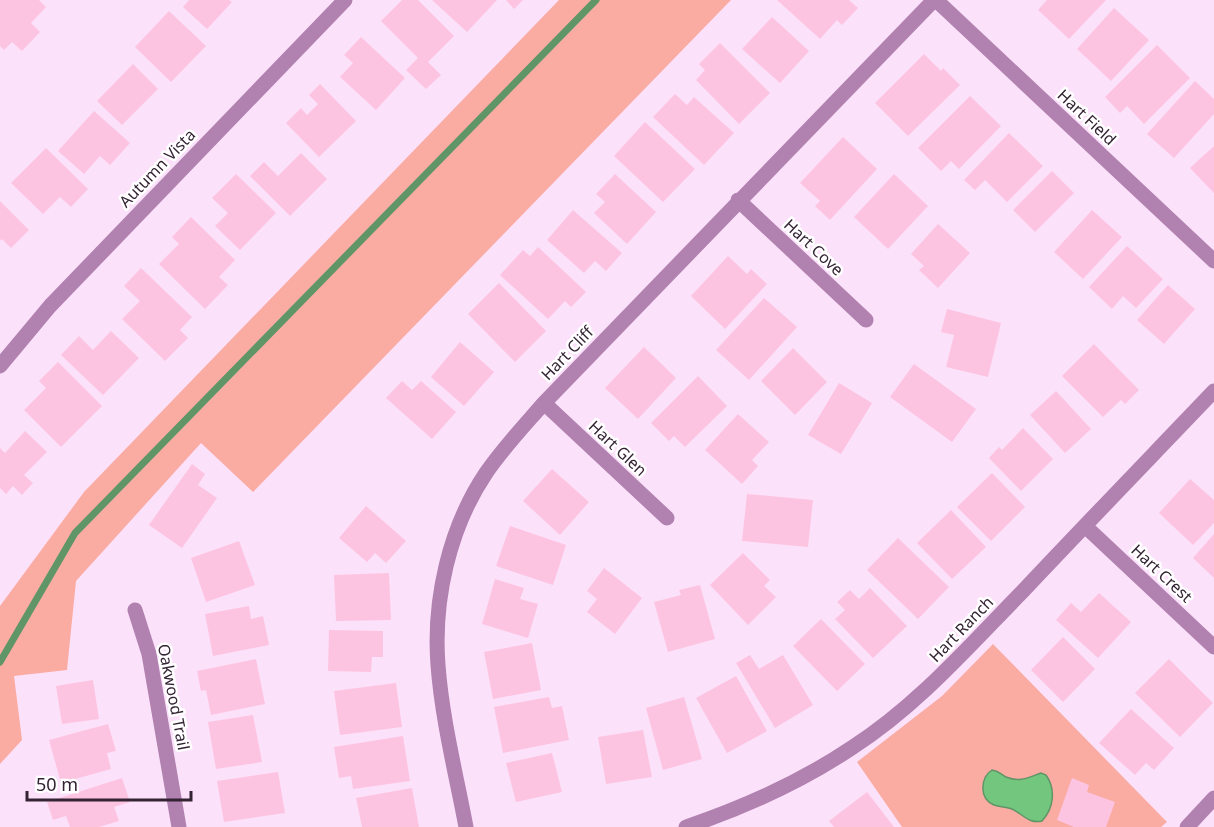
<svg xmlns="http://www.w3.org/2000/svg" width="1214" height="827" font-family="'Noto Sans',sans-serif">
<rect width="100%" height="100%" fill="#fce1fb"/>
<path fill="#faaca3" d="M559 0H731L253 492 201 443 76 581 67 670 14 676 22 740 0 764V606L84 492Z
M993 644 1167 822 1161 827H902L857 762 942 696Z"/>
<path fill="#72c67d" stroke="#5f9567" stroke-width="1.5" d="M992 770C999 771 1001 774 1006 777 1020 783 1029 777 1041 773L1046 775C1056 789 1054 808 1042 821 1029 824 1024 815 1012 809 1007 807 1000 807 994 805 979 799 980 778 992 770Z"/>
<g fill="none" stroke-linecap="round" stroke-linejoin="round">
<path stroke="#5f9567" stroke-width="7" d="M0 662 75 533 596 0"/>
</g>
<path fill="#fdc4e1" d="M0 0H39L46 7 31 23 40 32 22 51 12 42 4 50 0 46Z
M189 0H229L232 2 207 29 183 7Z
M402 0H418L454 36 428 62 441 75 426 89 406 70 418 58 381 21Z
M432 0H497L467 32Z
M506 0H523L514 9Z
M777 0H849L858 8 842 25 837 20 820 39Z
M1047 0H1106L1069 39 1038 10Z
M1114 8 1149 40 1111 81 1077 49Z
M169 11 206 46 171 82 135 47Z
M772 17 809 51 780 83 742 49Z
M361 37 405 78 376 110 340 77 353 63 344 55Z
M720 43 770 93 739 124 696 80 705 70 699 64Z
M1157 45 1190 78 1144 124 1127 106 1120 113 1105 97Z
M924 54 941 71 943 68 960 85 908 136 875 103Z
M133 64 158 89 122 125 97 101Z
M1195 81 1214 99V114L1174 158 1147 134Z
M320 84 356 121 319 157 286 123 301 108 307 115 318 104 309 95Z
M675 94 687 105 694 97 734 133 704 165 653 117Z
M970 96 1001 126 959 169 951 161 941 171 918 148Z
M94 111 130 143 110 165 100 156 84 174 58 151Z
M645 122 695 169 663 202 614 156Z
M1009 133 1043 166 1007 202 985 180 975 190 964 180Z
M843 137 877 169 830 220 815 206 820 201 800 183Z
M1214 146V193L1190 168Z
M46 148 88 189 71 207 60 197 43 214 11 183Z
M301 153 327 179 290 216 250 176 264 162 278 176Z
M1052 171 1074 193 1035 232 1013 210Z
M236 174 276 213 240 250 215 226 228 213 212 198Z
M615 174 656 212 627 244 594 213 605 202 596 194Z
M894 174 928 206 888 249 854 217Z
M0 201 29 230 11 248 2 239 0 241Z
M573 210 622 253 606 271 595 261 584 273 547 240Z
M1092 210 1122 237 1083 279 1054 252Z
M191 217 235 260 219 277 228 285 205 309 159 264 179 244 172 237Z
M938 224 970 253 938 288 919 270 924 266 911 254Z
M1127 246 1163 279 1136 308 1123 296 1112 309 1089 287Z
M538 247 586 292 571 307 565 301 548 319 500 275 523 250 530 256Z
M728 256 747 274 751 269 767 284 725 329 691 296Z
M141 268 192 317 180 330 188 338 165 361 122 319 140 301 124 286Z
M499 283 546 331 515 362 468 314Z
M1168 285 1195 309 1164 344 1137 320Z
M764 298 797 327 749 380 716 350Z
M947 309 1001 323 988 377 946 367 954 335 941 332Z
M111 331 139 358 103 395 61 355 79 336 93 350Z
M460 342 494 372 464 406 431 377Z
M1094 344 1139 390 1125 404 1121 400 1103 417 1062 376Z
M644 347 676 378 638 419 605 388Z
M793 348 827 382 795 415 761 381Z
M58 362 102 406 61 447 24 410 46 388 39 381Z
M914 364 976 409 952 442 890 397Z
M698 376 727 406 685 447 674 436 669 441 651 423Z
M402 381 412 390 421 381 456 412 432 439 386 398Z
M839 383 872 403 841 454 808 435Z
M1056 391 1091 429 1065 453 1030 415Z
M738 414 769 442 752 460 758 466 742 484 705 450Z
M1023 428 1053 459 1021 491 989 458 999 447 1002 450Z
M25 431 47 452 24 475 33 483 22 495 13 486 6 494 0 488V448L5 453Z
M192 464 205 474 198 485 217 498 182 548 149 525Z
M552 469 589 502 560 535 523 501Z
M992 473 1025 507 991 541 957 507Z
M1190 479 1214 500V523L1193 545 1159 513Z
M747 494 813 500 808 547 742 541Z
M366 506 406 541 386 563 375 553 367 562 339 538Z
M951 510 986 547 952 579 917 543Z
M510 526 566 545 553 585 496 566Z
M1214 534V578L1193 558Z
M898 538 949 587 918 619 867 570Z
M239 541 255 585 206 602 191 558Z
M743 553 770 580 764 586 776 597 748 625 710 585Z
M604 568 642 598 615 634 587 612 597 599 587 591Z
M389 573 391 620 336 621 334 575Z
M495 579 524 588 520 599 538 604 528 638 482 624Z
M700 585 715 639 668 652 654 602 681 595 679 590Z
M870 588 907 626 873 658 835 619 845 610 837 602 850 590 859 599Z
M1099 593 1131 622 1098 658 1056 620 1071 603 1081 612Z
M249 606 251 619 263 616 269 645 213 656 205 614Z
M821 619 865 664 837 691 793 646Z
M329 630 383 631V657H372L371 672 328 671Z
M1063 637 1095 669 1063 702 1031 670Z
M532 643 541 690 493 699 484 652Z
M750 655 759 669 783 655 813 705 775 728 736 663Z
M256 659 265 704 211 715 206 690 201 691 197 671Z
M1169 659 1213 703 1180 737 1135 693Z
M736 676 767 731 727 753 696 698Z
M93 680 99 719 62 724 56 686Z
M396 683 402 727 340 735 334 691Z
M549 697 552 708 562 706 569 740 503 753 494 707Z
M684 697 702 759 663 770 646 708Z
M1131 709 1174 748 1154 770 1146 763 1135 775 1099 743Z
M253 715 262 762 216 769 208 722Z
M108 724 116 751 107 753 111 769 61 783 49 740Z
M643 730 652 777 606 784 598 737Z
M403 736 410 781 353 789 351 776 339 778 334 747Z
M552 753 562 792 516 802 506 763Z
M278 772 285 813 224 822 217 781Z
M122 778 130 802 114 807 119 821 99 827H70L66 816 53 820 47 802Z
M1072 778 1089 785 1087 792 1115 802 1106 827H1074L1057 820Z
M412 788 419 827H362L356 798Z
M867 792 894 827H834L829 821Z"/>
<g fill="none" stroke-linecap="round" stroke-linejoin="round">
<path stroke="#b181b0" stroke-width="15" d="M936 0 1214 261
M738 200 866 320
M544 403 667 518
M1085 526 1214 647
M135 610 149 654 179 827
M466 827C456 774 442 719 438 665 433 600 449 528 486 473 503 448 524 426 544 403L934 0
M686 827C745 807 801 782 853 747 918 705 969 646 1023 591 1086 524 1150 458 1214 391
M1187 827 1214 798"/>
<path stroke="#b181b0" stroke-width="15" d="M0 366 50 306 345 0"/>
</g>
<g text-anchor="middle" dominant-baseline="central" stroke-width="5" stroke-linejoin="round" paint-order="stroke">
<g font-size="16" fill="#332333" stroke="#fff">
<text transform="translate(1087 117) rotate(43)">Hart Field</text>
<text transform="translate(157 168) rotate(-46)">Autumn Vista</text>
<text transform="translate(814 247) rotate(43)">Hart Cove</text>
<text transform="translate(567 353) rotate(-46)">Hart Cliff</text>
<text transform="translate(618 448) rotate(43)">Hart Glen</text>
<text transform="translate(1162 573) rotate(43)">Hart Crest</text>
<text transform="translate(961 629) rotate(-46)">Hart Ranch</text>
<text transform="translate(174 697) rotate(79)">Oakwood Trail</text>
</g>
</g>
<path d="M27 791v9h164v-9" fill="none" stroke="#332333" stroke-width="3"/>
<text x="36" y="791" font-size="18" fill="#332333" stroke="#ffffff" stroke-width="4.5" paint-order="stroke">50 m</text>
</svg>
